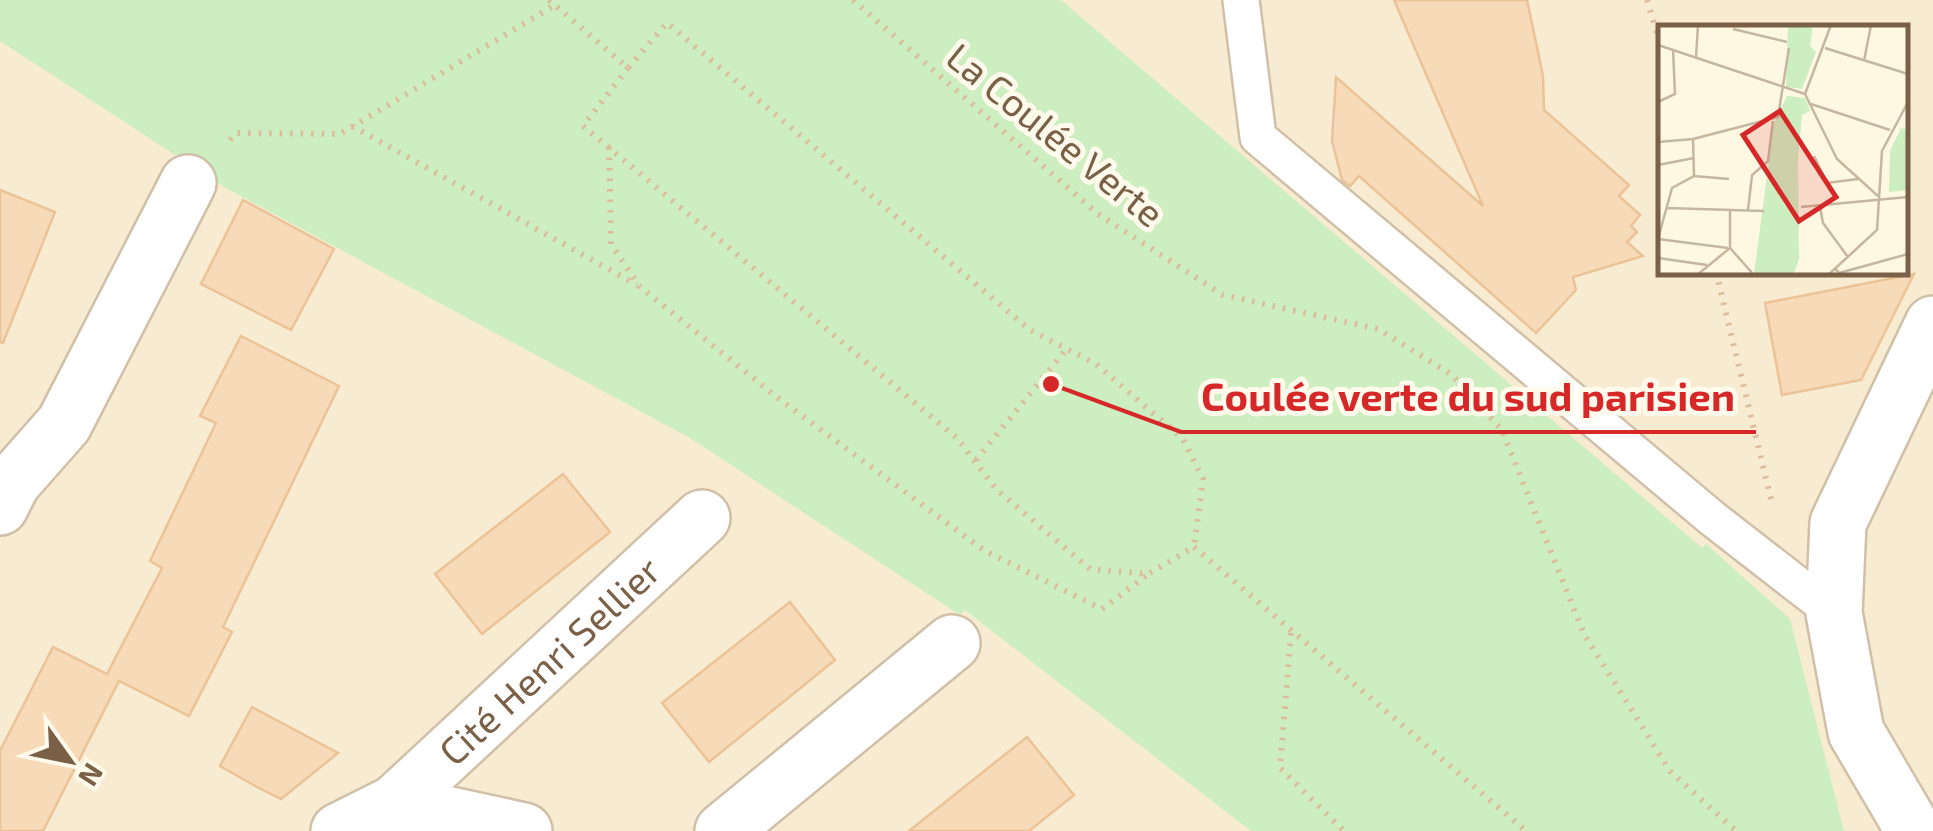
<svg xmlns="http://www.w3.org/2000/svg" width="1933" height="831" font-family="'Exo 2',sans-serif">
<rect width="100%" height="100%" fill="#fef8e3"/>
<path fill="#f7ebd1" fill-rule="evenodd" d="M0 0H1933V831H0ZM1660 28H1906V272H1660Z"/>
<path fill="#cceec0" d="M0 0H1061L1702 548 1706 544 1790 619 1844 831H1251L965 610 960 615 690 438 226 188 0 41Z"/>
<path fill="#f7dab8" stroke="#ebc397" stroke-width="2.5" d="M1394 0H1527L1543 76 1544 110 1629 185 1619 196 1640 215 1631 226 1637 232 1627 242 1643 256 1573 277 1576 290 1536 333 1359 176 1350 186 1342 180 1332 141 1336 77 1483 206Z
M0 190 55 212 3 343 0 342Z
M243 200 334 249 291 330 201 284Z
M1914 274 1861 380 1782 395 1765 303Z
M241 336 339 386 223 627 232 632 189 716 119 681 43 831H0V751L53 647 107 674 162 568 150 561 216 423 200 416Z
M563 474 610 532 482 634 435 574Z
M790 602 835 660 709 762 662 703Z
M252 707 338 753 281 799 257 787 220 766Z
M1027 737 1074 795 1029 831H909Z"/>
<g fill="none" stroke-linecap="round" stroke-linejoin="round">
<g stroke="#d1c0a8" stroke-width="40">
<path id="lane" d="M1241 0 1258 137 1713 519 1834 613"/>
</g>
<g stroke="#d1c0a8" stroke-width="60">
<g id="street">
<path d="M0 507 12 483 64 424 188 183"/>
<path id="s1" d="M395 803 702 518"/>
<path d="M339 831 395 803 524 831"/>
<path d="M723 831 952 643"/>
<path d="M1914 831 1856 732 1834 613 1838 523 1933 324"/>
</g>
</g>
<path stroke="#dcbd9b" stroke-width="6" stroke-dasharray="2.5 8" stroke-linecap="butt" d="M549 0 628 68 667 23 1030 330 1096 364 1183 439 1203 479 1194 547
M853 0 1098 214 1223 295 1378 329 1451 374 1502 430 1584 634 1670 771 1736 831
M1647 0 1660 43
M628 68 583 126 957 438 996 489 1090 569 1148 574 1194 547
M352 126 637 285
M230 140 237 133 340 134 555 5
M609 147 611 244 639 286 778 398 985 551 1102 609 1147 575
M1716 272 1771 499
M976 460 1064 352
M1194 547 1526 831
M1291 633 1280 768 1344 831"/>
<use href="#lane" stroke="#fff" stroke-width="35"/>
<use href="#street" stroke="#fff" stroke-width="55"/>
</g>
<g text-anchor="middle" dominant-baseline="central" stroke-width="10" stroke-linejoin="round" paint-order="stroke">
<g font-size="38" fill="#7a6046" stroke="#fffaec">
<text transform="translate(1056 134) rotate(39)">La Coulée Verte</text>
<text stroke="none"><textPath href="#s1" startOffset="210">Cité Henri Sellier</textPath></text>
</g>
</g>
<g transform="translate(1658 25)">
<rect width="250" height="250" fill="#fef8e3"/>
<path d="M130 0H155L152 21 158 27 144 64 128 62ZM129 71 147 73 152 86 144 90 140 135 141 234 135 250 96 249 116 98ZM243 103 250 105V165L231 167 232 126Z" fill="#cceec0"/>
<path fill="none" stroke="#c5b69f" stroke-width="2.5" d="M75 4 129 17M0 20 147 69M167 23 250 49M38 32 40 0M206 36 213 0M147 69 179 134 220 171M147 69 173 0M0 77 17 69 15 24M153 79 232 105M0 117 35 114M156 131 169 158 200 154M0 140 36 133M36 151 71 154M143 182 250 172M162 182 165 198 190 232M9 183 106 186M90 185 94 150 110 136 115 96M0 214 14 163 36 151 35 114 120 92 131 23M0 214 70 223M72 223 96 250M0 233 49 240M177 243 181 248 250 229M39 250 72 223V185M170 250 219 205 224 126 250 77"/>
<path fill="#d62828" fill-opacity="0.15" stroke="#d62828" stroke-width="5" d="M122 86 178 172 141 196 85 110Z"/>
<rect width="250" height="250" fill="none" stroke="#7a6046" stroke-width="5"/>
</g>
<path fill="none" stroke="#d62828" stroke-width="4" d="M1051 384L1181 432H1756"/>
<circle fill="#d62828" stroke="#fffaec" stroke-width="4" cx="1051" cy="384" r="10"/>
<g font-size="40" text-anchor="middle" font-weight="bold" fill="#d62828" stroke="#fffaec" stroke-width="10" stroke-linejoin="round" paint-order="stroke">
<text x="1468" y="411">Coulée verte du sud parisien</text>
</g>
<g transform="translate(70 761) rotate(123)" stroke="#fffaec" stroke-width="8" paint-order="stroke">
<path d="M0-8L18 38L0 25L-18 38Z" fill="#7a6046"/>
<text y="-15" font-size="28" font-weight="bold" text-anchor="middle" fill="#7a6046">N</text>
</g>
</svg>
